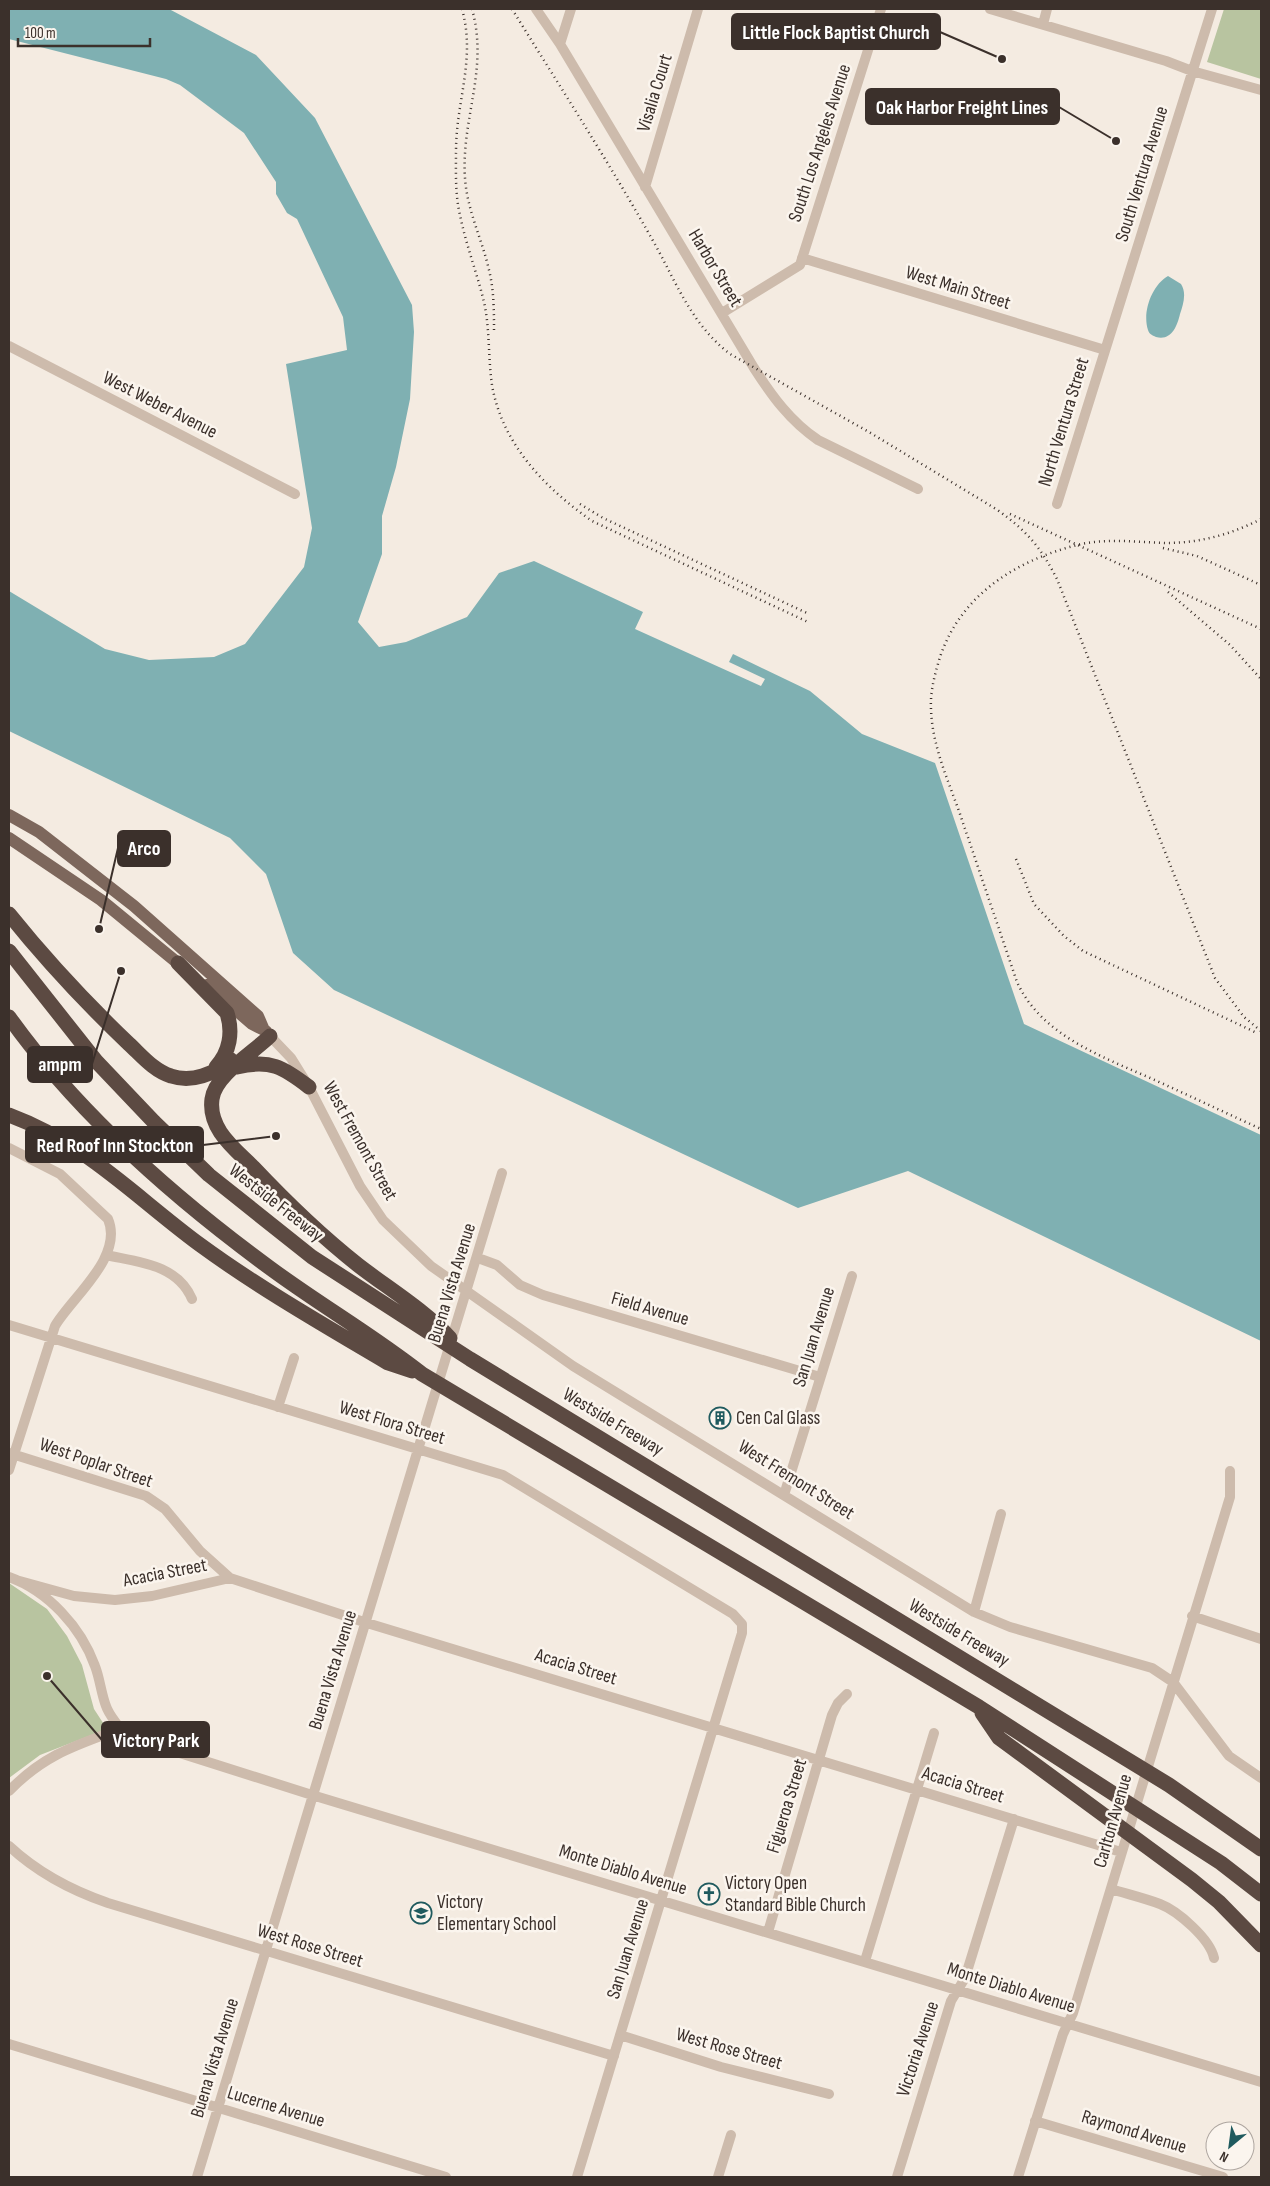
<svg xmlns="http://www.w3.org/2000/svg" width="1270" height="2186" font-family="'Sofia Sans Condensed',sans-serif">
<rect width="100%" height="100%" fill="#f4ebe1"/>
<path fill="#b8c4a0" d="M1224 9H1261V79L1207 62Z
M9 1583 47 1609 67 1636 82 1665 94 1709 107 1729 40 1755 9 1778Z"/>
<path fill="#7fb0b2" d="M9 9H169L256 55 315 118 412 305 414 332 410 399 396 467 382 516V554L358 622 379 647 406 642 467 617 499 573 534 561 643 612 635 629 761 686 765 679 729 662 733 654 810 691 862 734 935 763 1024 1024 1261 1135V1341L908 1171 798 1208 334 990 293 953 266 874 230 838 9 731V591L105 649 149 660 214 657 245 644 304 567 312 528 286 364 347 350 343 317 297 219 287 213 276 194V182L244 133 180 85 166 79 9 39Z
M1168 276 1181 284C1187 293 1183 305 1180 314 1177 327 1171 341 1156 337 1152 335 1149 334 1148 330 1142 312 1152 285 1168 276Z"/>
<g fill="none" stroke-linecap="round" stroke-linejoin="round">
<path stroke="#cdbbac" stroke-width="10" d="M536 9 560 44 754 368C772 396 790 421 818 440L918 489
M990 9 1166 61 1192 71 1261 90
M1043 24 1047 9
M560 44 571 9
M645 187 698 9
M802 258 1105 350
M722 313 800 265 881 9
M9 346 295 494
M1057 504 1212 9
M270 1036 291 1058 309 1087 360 1186 383 1220 431 1266 573 1366 974 1612 1010 1627 1152 1668 1173 1682 1229 1756 1261 1778
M9 1148 60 1174 108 1219C124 1257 72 1297 55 1326L9 1470
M106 1255C138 1262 177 1264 192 1299
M478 1258 497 1265 520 1285 543 1295 820 1377
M9 1325 503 1475 733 1614 742 1624V1633L577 2177
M278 1407 294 1358
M9 1453 146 1496 165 1509 200 1551 230 1578
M784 1495 852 1276
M9 1577C48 1591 81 1627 95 1666 100 1679 101 1693 106 1706 109 1715 116 1722 120 1729
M16 1580 74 1596 115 1600 152 1596 230 1578 367 1623 1121 1852
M974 1612 1001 1514
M1192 1616 1261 1639
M120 1729 164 1748 312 1795 1261 2082
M9 1791C44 1755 74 1746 120 1729
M9 1846C38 1873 70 1890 108 1903L614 2056
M1111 1889C1127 1894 1144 1898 1160 1904 1178 1911 1210 1939 1214 1958
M768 1932 832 1715 838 1703 847 1694
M865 1961 934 1733
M620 2035 721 2067 829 2094
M9 2044 446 2177
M1035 2121 1223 2177
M197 2177 502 1173
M718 2177 731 2135
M897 2177 951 2001 965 1978 1014 1819
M1018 2177 1063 2034 1073 2013 1230 1497V1471"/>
<path stroke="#7d675c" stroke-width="12" d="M9 815 39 832 134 906 258 1016 264 1030
M9 838 101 900 185 969
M207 985 252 1024 266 1031"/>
<path stroke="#5c4a42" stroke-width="15" d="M9 914C46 960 86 1003 129 1044 141 1055 154 1071 171 1076 192 1083 214 1074 231 1060
M9 951 96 1061 154 1122 209 1175 312 1257 470 1359 1169 1785 1261 1849
M178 963 227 1013C233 1032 230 1052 216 1067
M9 1017C79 1115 173 1197 270 1268 320 1305 374 1336 422 1374L979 1707 1221 1863 1261 1894
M270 1036C254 1052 215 1075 212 1099 208 1129 234 1148 253 1167 286 1202 320 1235 358 1265 389 1289 423 1309 450 1338
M237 1067C270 1059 283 1067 309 1087
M9 1115C87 1144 134 1196 199 1244 259 1288 324 1325 388 1363L412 1371
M982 1713 999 1738 1192 1880 1219 1902 1261 1945"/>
<path stroke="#3b302b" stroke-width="2.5" stroke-dasharray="1 4" stroke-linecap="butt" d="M462 9C476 59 456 101 456 151 456 172 455 194 460 215 466 245 477 273 484 302 490 329 488 358 492 385 502 444 545 488 592 521L808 622
M472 9C489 70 461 118 465 178 467 210 482 239 489 270 494 290 494 311 494 331
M512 9C559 85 608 161 652 239 676 281 690 323 730 354L869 432 996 509C1026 530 1040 546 1057 579L1215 978 1244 1017 1261 1031
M580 504 603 518 809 614
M1010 514 1261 629
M1261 519C1232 534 1200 543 1167 543 1137 542 1106 538 1077 545 1015 561 961 595 940 657 935 674 930 691 931 709 932 745 948 780 960 814 979 870 998 926 1017 982 1042 1037 1106 1058 1157 1081 1192 1097 1226 1113 1261 1129
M1163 548 1197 556 1261 585
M1168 592 1230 645 1261 679
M1016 859 1034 904 1064 936 1083 951 1257 1033"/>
</g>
<defs>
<g id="building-ring" transform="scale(1.125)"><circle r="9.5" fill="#fbf5ee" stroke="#1f5a5e" stroke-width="1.5"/><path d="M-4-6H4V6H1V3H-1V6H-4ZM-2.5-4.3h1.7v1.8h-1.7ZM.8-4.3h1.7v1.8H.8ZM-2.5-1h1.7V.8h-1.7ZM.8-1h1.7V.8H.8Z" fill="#1f5a5e"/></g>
<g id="church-ring" transform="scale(1.125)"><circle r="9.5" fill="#fbf5ee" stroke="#1f5a5e" stroke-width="1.5"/><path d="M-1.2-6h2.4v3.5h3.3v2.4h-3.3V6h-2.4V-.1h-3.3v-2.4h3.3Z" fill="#1f5a5e"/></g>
<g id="school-ring" transform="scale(1.125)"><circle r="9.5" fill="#fbf5ee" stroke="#1f5a5e" stroke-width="1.5"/><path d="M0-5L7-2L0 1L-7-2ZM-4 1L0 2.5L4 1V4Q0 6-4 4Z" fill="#1f5a5e"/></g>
</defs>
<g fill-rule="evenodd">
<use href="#building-ring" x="720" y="1418"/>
<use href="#church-ring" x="709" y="1894"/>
<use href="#school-ring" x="421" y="1913"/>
</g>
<g text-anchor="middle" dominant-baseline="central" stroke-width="5" stroke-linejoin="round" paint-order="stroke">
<g font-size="19" fill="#3b302b" stroke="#fbf5ee">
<text transform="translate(655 93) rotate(-73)">Visalia Court</text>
<text transform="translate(820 143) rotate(-72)">South Los Angeles Avenue</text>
<text transform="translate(1142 174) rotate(-73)">South Ventura Avenue</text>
<text transform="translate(715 268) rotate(59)">Harbor Street</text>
<text transform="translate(958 288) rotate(17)">West Main Street</text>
<text transform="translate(160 405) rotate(27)">West Weber Avenue</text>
<text transform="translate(1064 422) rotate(-73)">North Ventura Street</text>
<text transform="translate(360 1141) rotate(61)">West Fremont Street</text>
<text transform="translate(276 1203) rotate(38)">Westside Freeway</text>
<text transform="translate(452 1283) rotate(-73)">Buena Vista Avenue</text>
<text transform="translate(650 1309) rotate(16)">Field Avenue</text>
<text transform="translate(814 1337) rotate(-73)">San Juan Avenue</text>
<text transform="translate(613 1422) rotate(31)">Westside Freeway</text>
<text transform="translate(392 1423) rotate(17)">West Flora Street</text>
<text transform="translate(96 1463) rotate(19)">West Poplar Street</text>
<text transform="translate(796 1480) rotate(32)">West Fremont Street</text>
<text transform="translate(165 1573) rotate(-11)">Acacia Street</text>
<text transform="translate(959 1633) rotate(31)">Westside Freeway</text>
<text transform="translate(576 1667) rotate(17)">Acacia Street</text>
<text transform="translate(333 1670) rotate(-73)">Buena Vista Avenue</text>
<text transform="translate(963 1785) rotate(17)">Acacia Street</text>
<text transform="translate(787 1806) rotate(-73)">Figueroa Street</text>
<text transform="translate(1113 1821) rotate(-74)">Carlton Avenue</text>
<text transform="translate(623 1870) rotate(17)">Monte Diablo Avenue</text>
<text transform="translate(310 1946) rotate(17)">West Rose Street</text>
<text transform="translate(628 1949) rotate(-73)">San Juan Avenue</text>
<text transform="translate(1011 1988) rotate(17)">Monte Diablo Avenue</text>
<text transform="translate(729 2049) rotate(16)">West Rose Street</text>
<text transform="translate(918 2049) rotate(-72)">Victoria Avenue</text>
<text transform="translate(215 2058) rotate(-73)">Buena Vista Avenue</text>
<text transform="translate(276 2107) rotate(17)">Lucerne Avenue</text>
<text transform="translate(1134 2132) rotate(17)">Raymond Avenue</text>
</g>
<g font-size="19" fill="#3b302b" stroke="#fbf5ee" text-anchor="start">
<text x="736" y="1418">Cen Cal Glass</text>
<text x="725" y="1883">Victory Open<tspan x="725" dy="22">Standard Bible Church</tspan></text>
<text x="437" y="1902">Victory<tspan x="437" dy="22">Elementary School</tspan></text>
</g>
</g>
<path fill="none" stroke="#3b302b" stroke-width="2" d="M1002 59L940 32M1116 141L1059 107M99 929L118 848M121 971L92 1064M276 1136L203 1145M47 1676L102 1740"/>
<g fill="#3b302b" stroke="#fbf5ee" stroke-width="2">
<circle cx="1002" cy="59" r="5"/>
<circle cx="1116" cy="141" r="5"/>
<circle cx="99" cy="929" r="5"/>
<circle cx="121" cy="971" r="5"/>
<circle cx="276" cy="1136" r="5"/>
<circle cx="47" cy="1676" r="5"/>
</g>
<g fill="#3b302b" stroke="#3b302b" stroke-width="2">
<rect x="732" y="14" width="208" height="35" rx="5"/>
<rect x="866" y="89" width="193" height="35" rx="5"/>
<rect x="118" y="831" width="52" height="35" rx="5"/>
<rect x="28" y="1047" width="64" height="35" rx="5"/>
<rect x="26" y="1127" width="177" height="35" rx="5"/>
<rect x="102" y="1722" width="107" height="35" rx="5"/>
</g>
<g font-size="20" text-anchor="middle" font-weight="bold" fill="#fff">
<text x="836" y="39">Little Flock Baptist Church</text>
<text x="962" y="114">Oak Harbor Freight Lines</text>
<text x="144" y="855">Arco</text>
<text x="60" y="1071">ampm</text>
<text x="115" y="1152">Red Roof Inn Stockton</text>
<text x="156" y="1747">Victory Park</text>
</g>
<rect width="1270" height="2186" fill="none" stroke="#3b302b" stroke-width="20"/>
<g transform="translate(1230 2146) rotate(209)"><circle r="24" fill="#fbf5ee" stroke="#aea6a0"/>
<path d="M0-4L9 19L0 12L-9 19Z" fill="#1f5a5e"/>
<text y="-8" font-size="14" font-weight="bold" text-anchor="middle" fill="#3b302b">N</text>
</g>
<path d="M18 38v8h132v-8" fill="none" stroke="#3b302b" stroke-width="2.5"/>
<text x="25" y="38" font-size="15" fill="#3b302b" stroke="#fbf5ee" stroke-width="4" paint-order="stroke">100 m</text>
</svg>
